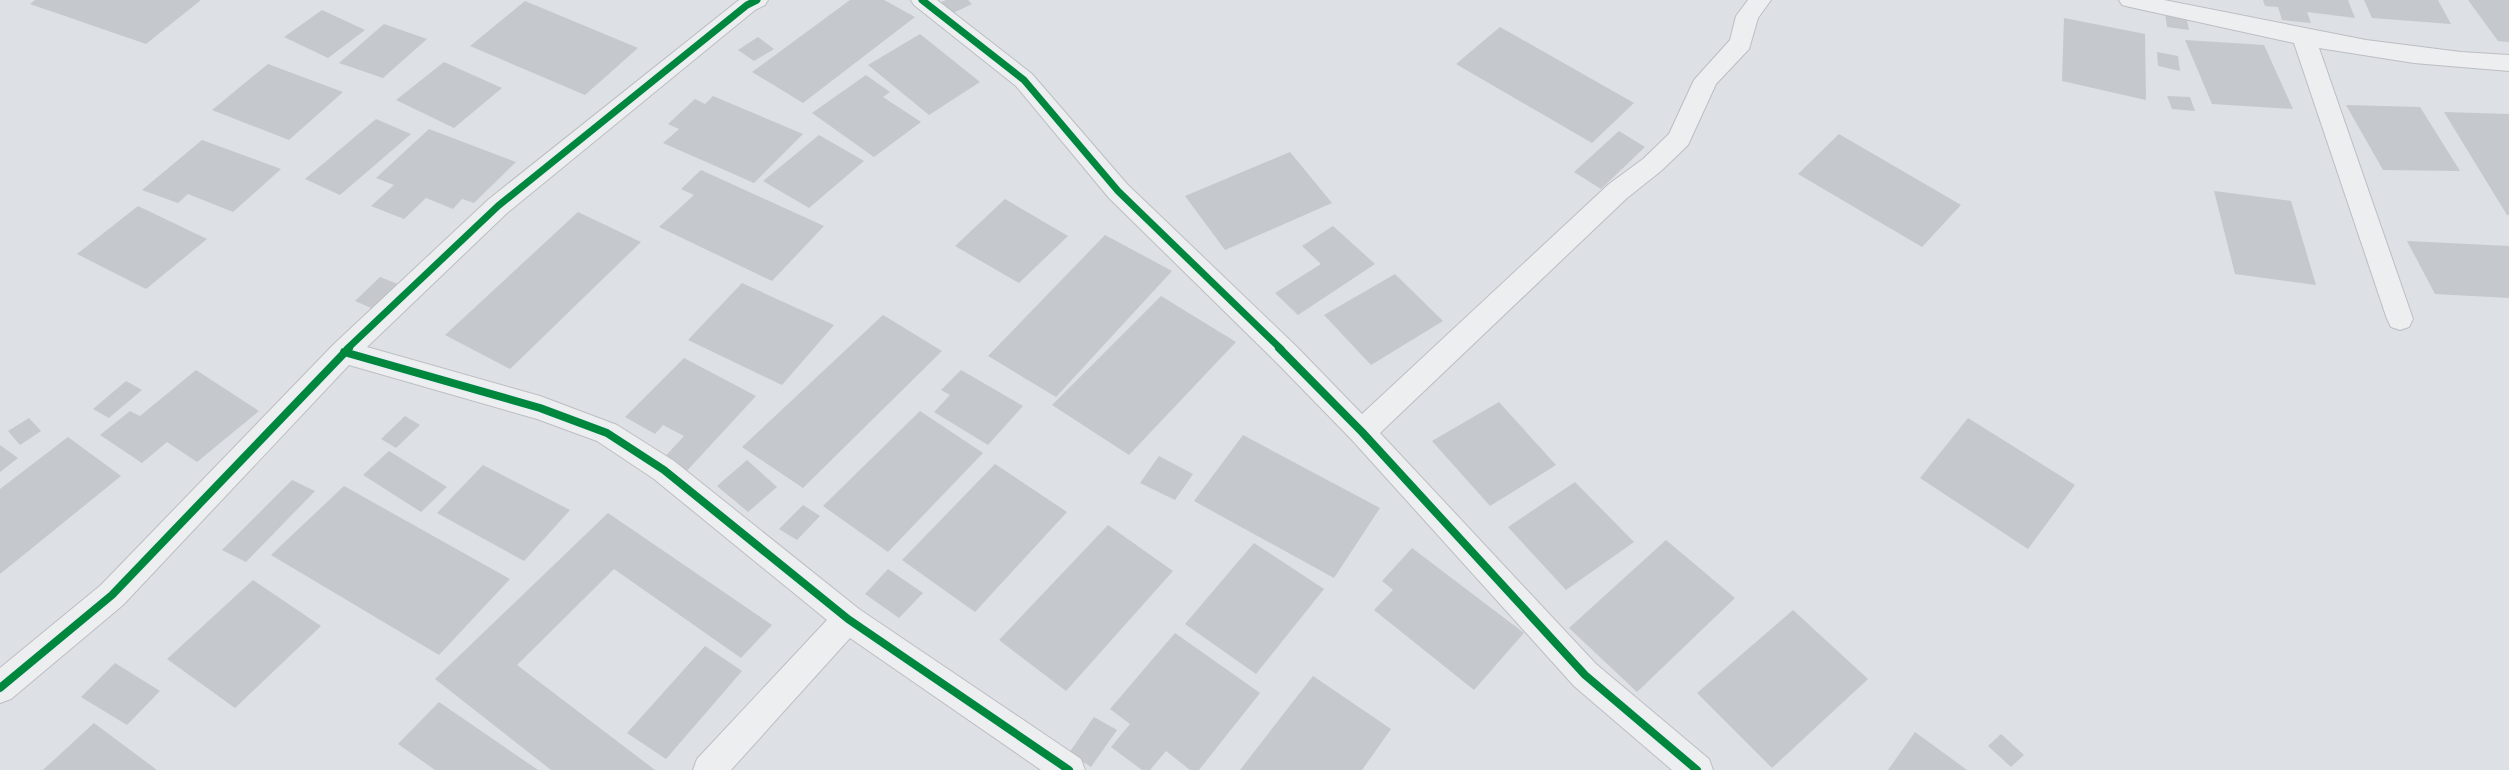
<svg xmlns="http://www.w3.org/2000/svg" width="2509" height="770" font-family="Lato,sans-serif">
<rect width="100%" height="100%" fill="#dde0e4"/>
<path fill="#c5c8cc" d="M35 0H201L146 44 30 4Z
M850 0H884L915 17 803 103 752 72Z
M946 0H968L972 4 951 14 941 2Z
M2263 0H2348L2355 18 2307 12 2311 23 2282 20 2278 7 2265 6Z
M2364 0H2438L2451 24 2372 18Z
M2468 0H2509V42L2498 41Z
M525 1 638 48 585 95 470 46Z
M322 10 365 30 328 58 284 37Z
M2165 11 2186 15 2189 30 2167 27Z
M2064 18 2145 34 2146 100 2062 81Z
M384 24 427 39 383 78 339 63Z
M1500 27 1634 103 1592 143 1456 64Z
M920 34 980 82 929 115 868 65Z
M758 37 774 49 754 61 738 50Z
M2185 40 2264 45 2293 109 2212 104Z
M2157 52 2178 56 2180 71 2158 66Z
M444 62 502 88 454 128 396 100Z
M268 64 343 92 289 140 212 110Z
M866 75 890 92 883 97 921 122 874 157 812 113Z
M713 96 803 134 754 183 663 143 679 129 668 124 695 99 705 104Z
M2167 96 2190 97 2195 111 2172 109Z
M2346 105 2420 107 2460 171 2383 170Z
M2444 112 2509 114V215H2507Z
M376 119 411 134 340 195 305 179Z
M429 129 516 162 474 203 462 199 453 209 426 198 404 219 371 206 394 185 376 178Z
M1619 131 1645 147 1601 189 1574 172Z
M1839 134 1961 205 1922 247 1798 174Z
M819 135 864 161 809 208 763 181Z
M202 140 281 169 233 212 188 194 178 203 142 190Z
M1290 152 1332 203 1225 250 1185 196Z
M701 170 824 226 772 281 659 227 694 195 681 189Z
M2214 191 2291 201 2316 285 2235 274Z
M1005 199 1068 236 1019 283 955 246Z
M138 206 207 239 146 289 77 254Z
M578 212 641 242 510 369 445 335Z
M1333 226 1375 264 1298 315 1275 293 1321 264 1302 246Z
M1105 235 1172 271 1056 397 988 356Z
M2407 241 2509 246V298L2435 294Z
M1395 274 1443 321 1371 365 1324 315Z
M380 277 403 286 378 311 355 301Z
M742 283 834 325 782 385 688 340Z
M1161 296 1236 342 1129 455 1052 405Z
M883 315 942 351 803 488 742 447Z
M684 358 756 396 684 474 660 462 684 436 663 425 655 434 625 417Z
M196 370 259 411 197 462 167 442 142 463 100 435 130 411 140 416Z
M961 370 1023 406 988 445 934 412 950 395 941 390Z
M126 381 142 390 109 418 93 409Z
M1499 402 1556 465 1490 506 1432 441Z
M920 411 983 453 888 552 823 506Z
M405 416 420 425 396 448 381 439Z
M29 418 41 431 20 445 8 431Z
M1968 418 2075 485 2028 549 1920 478Z
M1243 435 1380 508 1334 578 1194 501Z
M68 437 121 476 0 574V489Z
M0 445 18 458 0 472Z
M389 451 447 487 421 512 363 475Z
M1159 456 1193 474 1175 500 1140 483Z
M747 460 777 487 748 512 717 486Z
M995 464 1067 512 975 612 902 560Z
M483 465 570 510 524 561 437 513Z
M292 480 315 491 246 562 222 550Z
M1575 482 1634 542 1566 590 1508 527Z
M344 486 510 579 439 655 271 555Z
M803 505 820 516 797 540 779 529Z
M608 513 772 625 741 658 614 569 517 665 655 770H551L435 679Z
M1108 525 1173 571 1066 691 999 640Z
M1666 540 1735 598 1637 692 1569 628Z
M1254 543 1324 589 1256 674 1185 624Z
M1412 548 1524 633 1474 690 1374 610 1393 590 1382 581Z
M888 569 923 593 899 618 865 594Z
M253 580 321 626 235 708 167 659Z
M1793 610 1868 679 1772 768 1697 693Z
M1175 633 1260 693 1199 770H1190L1166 751 1150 770H1142L1111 747 1130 724 1110 709Z
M705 646 742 671 666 759 627 733Z
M115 663 160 691 127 725 81 697Z
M1313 676 1391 729 1362 770H1240Z
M439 702 538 770H435L398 744Z
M1094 717 1117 730 1091 767 1069 753Z
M94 723 157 770H43Z
M1915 732 1967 770H1888Z
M2001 734 2024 755 2011 767 1988 746Z"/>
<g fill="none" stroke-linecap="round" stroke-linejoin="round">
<g stroke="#bbbec2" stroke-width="2">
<path id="minor" d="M739 0H768L765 5 755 10 507 213 367 347 540 396 617 425 674 461 859 609 1081 759 1085 770H1041L850 638 731 770H693L697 759 827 620 654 479 597 441 537 419 349 365 123 605 11 699 0 703V668L101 585 334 344 489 199Z
M911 0H937L1032 74 1127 184 1297 347 1362 414 1609 184 1643 159 1669 134 1694 80 1730 40 1736 16 1748 0H1771L1758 18 1749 49 1716 84 1688 145 1661 171 1627 198 1380 433 1596 664 1709 759 1713 770H1672L1574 686 1352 440 1277 363 1109 198 1016 86 914 5Z
M2119 0H2164L2366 40 2461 52 2509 55V71L2414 63 2319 48 2413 319 2409 327 2400 330 2391 327 2387 319 2294 43 2130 7 2122 5Z"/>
</g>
<use href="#minor" fill="#edeef0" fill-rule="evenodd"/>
<g stroke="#e9eef4" stroke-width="9">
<path id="cycleway-far1" d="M922 0 1024 80 1118 191 1281 349
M347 349 498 206 747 5 757 0"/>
</g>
<g stroke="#e9eef4" stroke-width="11">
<path id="cycleway" d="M1279 348 1362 432 1585 675 1697 770
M344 352 540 408 607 433 664 470 848 619 1069 770
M0 688 112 595 349 348"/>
</g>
<use href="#cycleway-far1" stroke="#00873e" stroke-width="7"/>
<use href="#cycleway" stroke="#00873e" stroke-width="8"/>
</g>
</svg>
